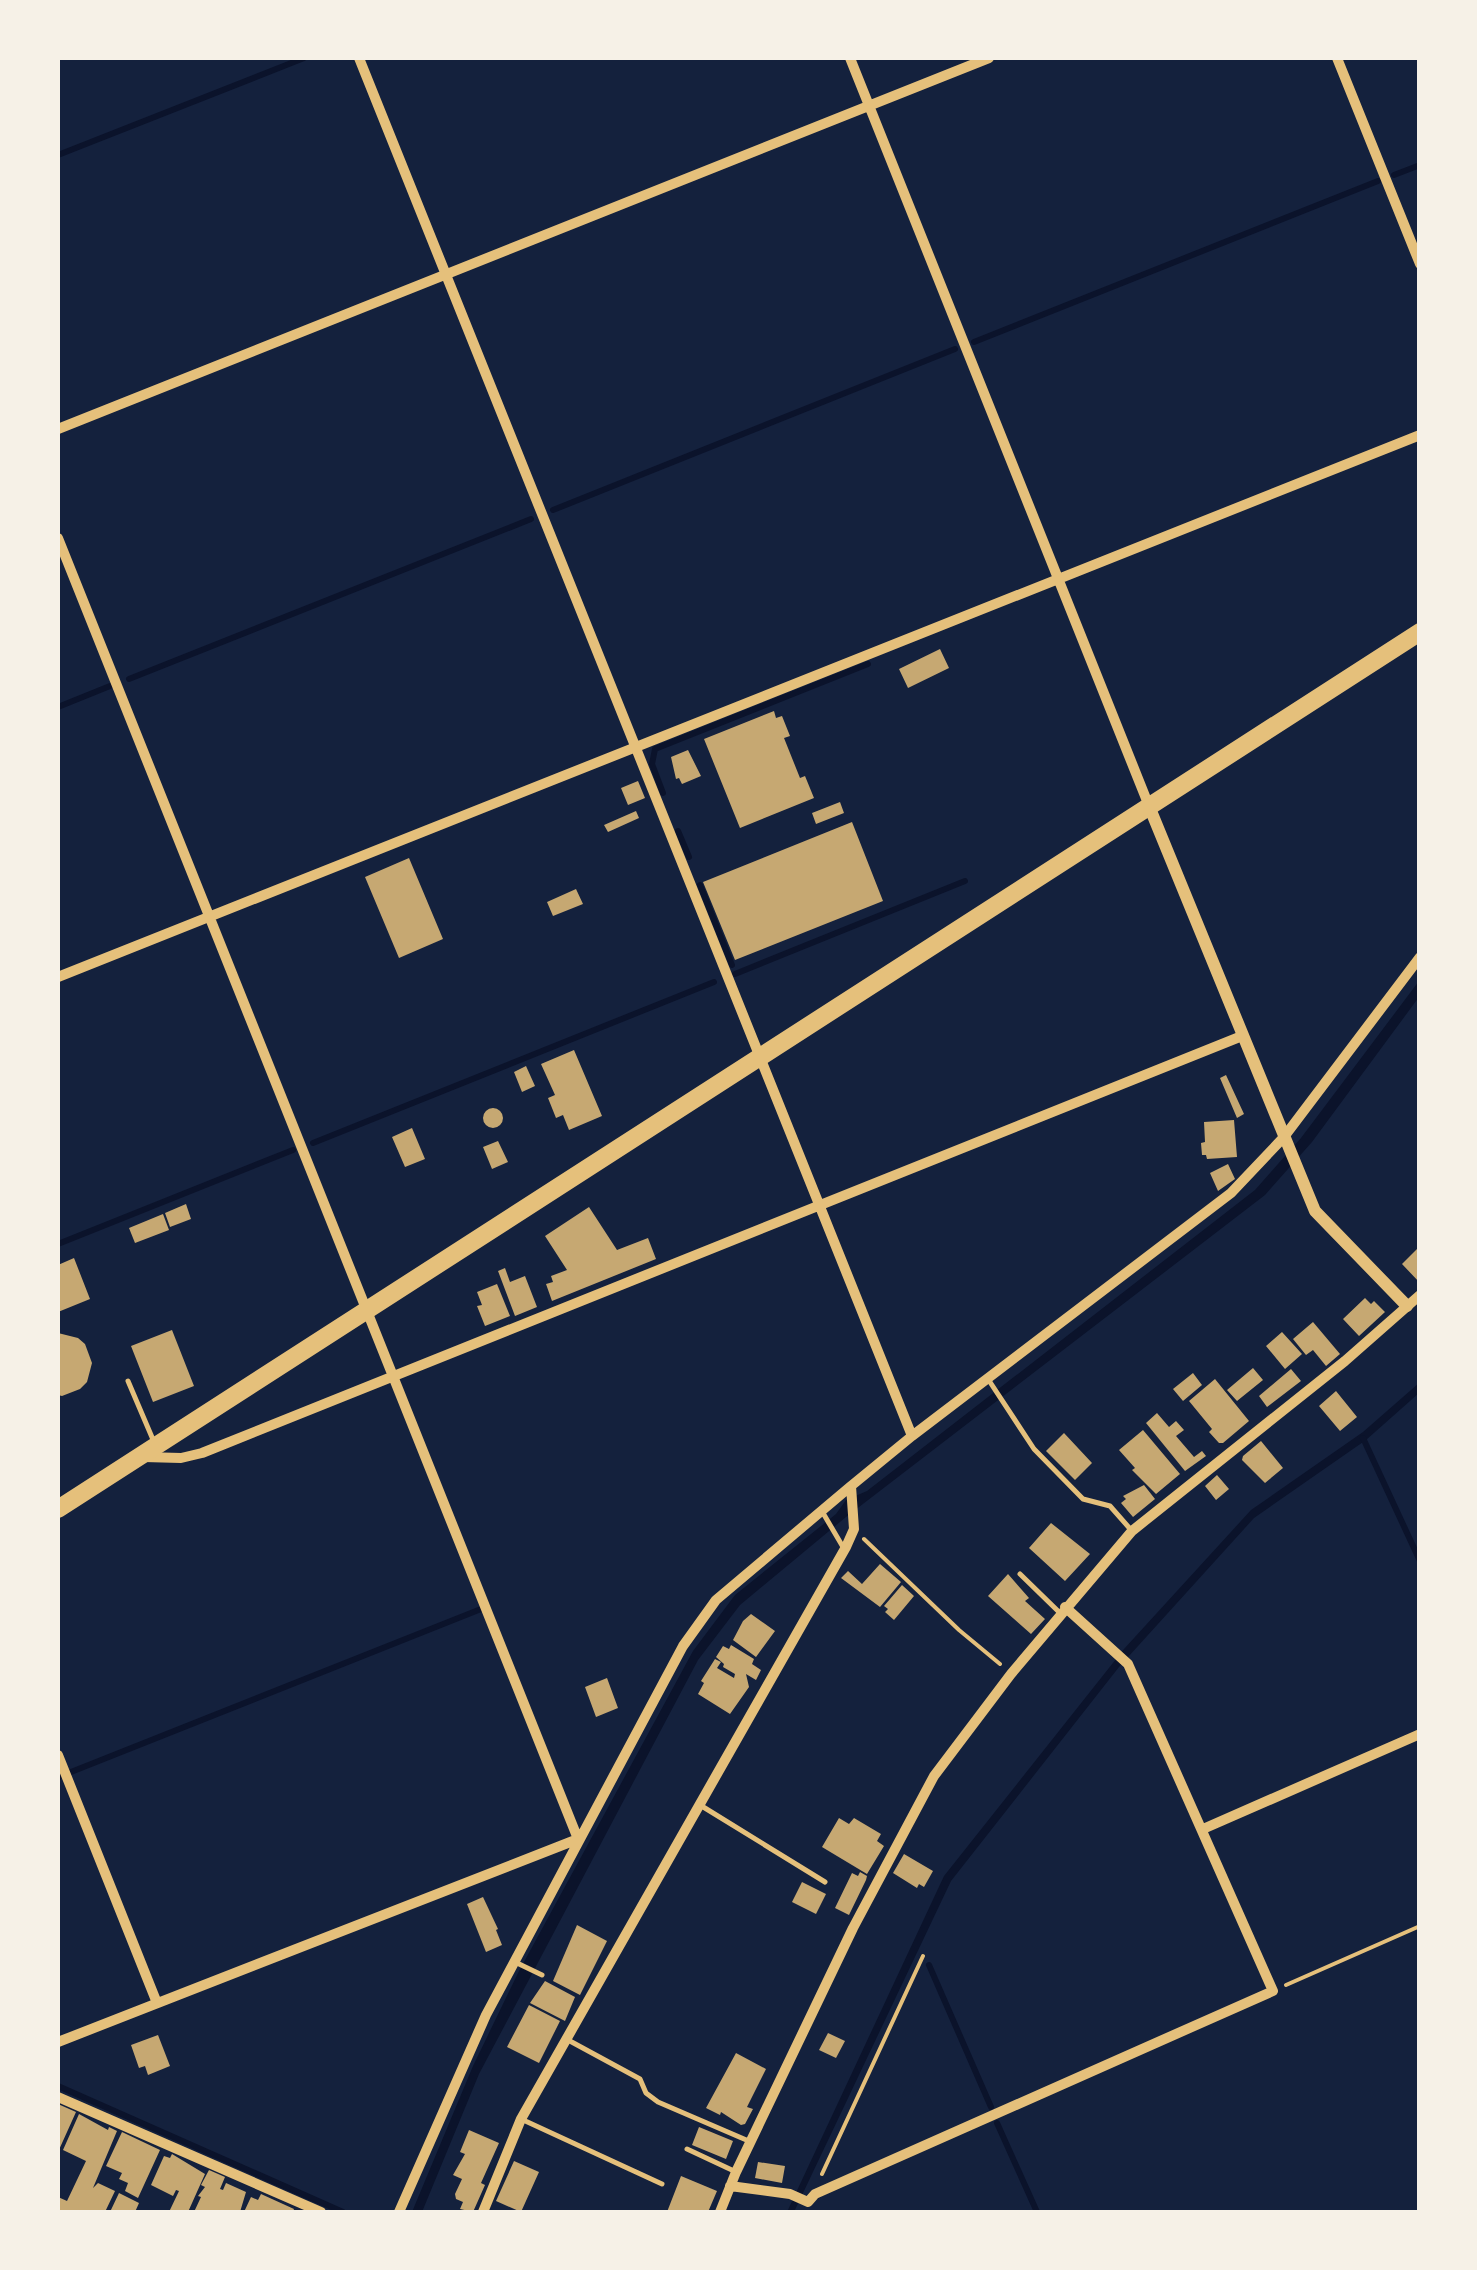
<svg xmlns="http://www.w3.org/2000/svg" width="1477" height="2270" font-family="'Exo 2',sans-serif">
<rect width="100%" height="100%" fill="#14213d"/>
<path fill="#0b132b" d="M1419 981V997L1312 1142 1265 1195 846 1517 740 1605 698 1660 479 2074 422 2212H412L473 2066 518 1973 693 1651 735 1595 836 1514 846 1500 867 1491 1255 1190 1301 1138Z
M1419 1383V1393L1366 1440 1254 1518 1119 1667 951 1881 794 2212H787L944 1876 1124 1649 1251 1510 1363 1432Z"/>
<g fill="none" stroke-linecap="round" stroke-linejoin="round">
<path stroke="#0b132b" stroke-width="6" d="M58 155 304 58
M1394 175 1420 165
M974 342 1378 181
M553 510 955 349
M129 679 531 519
M58 707 110 686
M663 793 652 764 655 749 868 664
M678 831 689 857
M700 885 732 965
M735 974 965 881
M313 1143 714 982
M58 1244 293 1150
M1363 1438 1420 1561
M71 1772 481 1609
M58 1778 59 1777
M929 1965 991 2107
M58 2086 343 2212
M997 2123 1037 2212"/>
</g>
<path fill="#c6a872" d="M940 649 949 668 908 688 899 669Z
M774 711 776 718 782 716 790 736 784 738 800 778 805 776 814 798 740 828 704 739Z
M688 750 701 776 682 784 679 778 676 779 671 757Z
M638 781 645 798 628 805 621 788Z
M840 802 844 813 816 824 812 813Z
M636 811 639 818 608 832 604 825Z
M852 822 883 901 735 960 703 882Z
M409 858 443 939 399 958 365 877Z
M576 889 583 904 553 916 547 902Z
M574 1050 602 1116 569 1130 563 1115 556 1118 548 1098 555 1095 541 1064Z
M526 1066 535 1086 522 1092 514 1072Z
M1226 1075 1244 1114 1237 1118 1220 1078Z
M483 1118a10 10 0 1 1 20 0a10 10 0 1 1-20 0Z
M1234 1120 1237 1157 1207 1159 1206 1155H1202L1201 1143 1205 1142 1204 1122Z
M412 1128 425 1159 405 1167 392 1137Z
M498 1141 508 1162 492 1169 483 1147Z
M1228 1164 1235 1179 1218 1191 1210 1173Z
M186 1204 191 1219 170 1227 165 1213Z
M589 1207 617 1250 648 1238 656 1259 552 1301 546 1284 553 1282 551 1276 567 1270 545 1236Z
M163 1214 169 1230 135 1243 129 1228Z
M1420 1246V1283L1402 1264Z
M74 1258 90 1299 58 1312V1265Z
M505 1268 510 1282 525 1276 537 1307 515 1316 498 1271Z
M497 1284 510 1316 485 1326 477 1306 482 1305 477 1292Z
M1365 1298 1371 1304 1374 1301 1385 1312 1359 1336 1343 1319Z
M1313 1322 1340 1354 1326 1366 1313 1350 1306 1355 1293 1339Z
M172 1330 194 1386 153 1402 131 1346Z
M1282 1332 1302 1354 1285 1369 1266 1346Z
M58 1333 78 1338 85 1344 92 1363 87 1382 80 1389 62 1396 58 1395Z
M1253 1368 1263 1380 1237 1401 1227 1390Z
M1291 1369 1301 1381 1267 1407 1259 1396Z
M1193 1373 1202 1385 1183 1401 1173 1389Z
M1215 1379 1249 1421 1223 1443H1219L1209 1432 1212 1429 1189 1401Z
M1336 1391 1357 1417 1340 1431 1319 1406Z
M1157 1413 1169 1427 1176 1421 1184 1430 1176 1436 1194 1457 1202 1451 1206 1456 1185 1471 1146 1423Z
M1143 1430 1180 1474 1156 1494 1132 1470 1135 1468 1119 1450Z
M1064 1433 1092 1463 1075 1480 1046 1451Z
M1261 1441 1283 1468 1265 1483 1242 1460 1243 1456Z
M1217 1475 1229 1489 1216 1500 1205 1486Z
M1144 1485 1155 1499 1133 1517 1121 1503 1126 1499 1123 1496Z
M1051 1523 1090 1554 1065 1581 1029 1548Z
M880 1564 901 1582 880 1607 841 1578 848 1571 862 1584Z
M1008 1574 1029 1598 1025 1601 1045 1619 1031 1634 988 1596Z
M902 1585 914 1596 894 1620 885 1612 888 1609 884 1606Z
M751 1614 775 1631 756 1657 733 1640 743 1621Z
M731 1645 754 1659 752 1664 761 1670 756 1680 746 1674 749 1687 730 1714 698 1694 704 1683 701 1681 715 1659 721 1662 717 1668 734 1678 735 1674 723 1667 724 1664 716 1657 723 1646 729 1649Z
M607 1678 618 1708 596 1717 585 1687Z
M839 1818 849 1824 854 1818 881 1834 877 1841 884 1846 867 1874 822 1847Z
M904 1854 933 1871 924 1887 919 1884 917 1888 893 1873Z
M860 1872 867 1876 866 1880 849 1915 835 1908 852 1873 858 1876Z
M802 1882 826 1894 816 1914 792 1902Z
M483 1897 498 1929 496 1930 502 1945 486 1952 467 1904Z
M577 1925 607 1941 580 1995 553 1981Z
M545 1981 575 1997 565 2021 530 2003Z
M529 2005 560 2021 539 2063 507 2047Z
M828 2033 845 2041 836 2058 819 2050Z
M158 2035 170 2066 148 2075 145 2066 139 2068 131 2045Z
M736 2053 766 2069 747 2107 753 2109 745 2124 741 2125 721 2112 720 2115 706 2108Z
M58 2104 76 2112 58 2152Z
M79 2114 108 2130 109 2127 117 2131 93 2188 98 2183 115 2191 105 2212H58V2197L67 2201 86 2161 63 2150Z
M699 2127 733 2141 726 2159 692 2145Z
M469 2130 499 2143 481 2183 485 2185 473 2212 460 2209 463 2202 456 2199 455 2194 462 2179 453 2175 465 2154 460 2152Z
M122 2132 160 2150 138 2198 125 2191 128 2183 119 2179 122 2173 106 2166Z
M172 2154 205 2174 188 2212H169L179 2191 176 2190 173 2196 151 2185 164 2156 170 2158Z
M514 2161 539 2172 521 2212 496 2201Z
M758 2162 785 2166 782 2183 755 2178Z
M209 2170 225 2177 220 2189 223 2190 226 2183 246 2192 240 2212H194L201 2197 198 2196 205 2187 201 2185Z
M681 2176 717 2191 708 2212H667Z
M119 2193 139 2203 135 2212H110Z
M261 2194 294 2209 293 2212H244L251 2197 258 2200Z"/>
<g fill="none" stroke-linecap="round" stroke-linejoin="round">
<path stroke="#e5c07b" stroke-width="4" d="M864 1539 959 1630 1000 1664
M1286 1985 1420 1926
M822 2174 923 1956"/>
<path stroke="#e5c07b" stroke-width="5" d="M988 1379 1034 1449 1083 1499 1110 1506 1132 1531
M128 1381 154 1442
M823 1513 843 1547
M1020 1574 1060 1613
M700 1805 825 1882
M517 1963 542 1975
M568 2040 640 2079 646 2093 658 2102 751 2142
M521 2119 662 2184
M687 2149 734 2171"/>
<path stroke="#e5c07b" stroke-width="10" d="M359 58 912 1436
M850 58 1149 806
M1337 58 1420 264
M58 429 989 58
M58 538 578 1839 58 2042
M58 977 1420 435
M144 1457 181 1458 202 1453 1242 1036
M58 1755 157 2003
M1203 1829 1420 1734
M58 2097 321 2212
M730 2186 790 2194 808 2202 815 2194 1273 1991 1128 1664 1065 1607
M399 2212 486 2015 683 1646 716 1600 851 1486
M483 2212 521 2119 846 1547 854 1529 851 1486 912 1436 1231 1193 1284 1137 1420 957
M720 2212 736 2172 853 1928 934 1776 1011 1674 1132 1531 1345 1361 1420 1295"/>
<path stroke="#e5c07b" stroke-width="12" d="M1149 806 1315 1211 1407 1306"/>
<path stroke="#e5c07b" stroke-width="18" d="M58 1509 1420 632"/>
</g>
<rect width="1477" height="2270" fill="none" stroke="#f6f1e7" stroke-width="120"/>
</svg>
